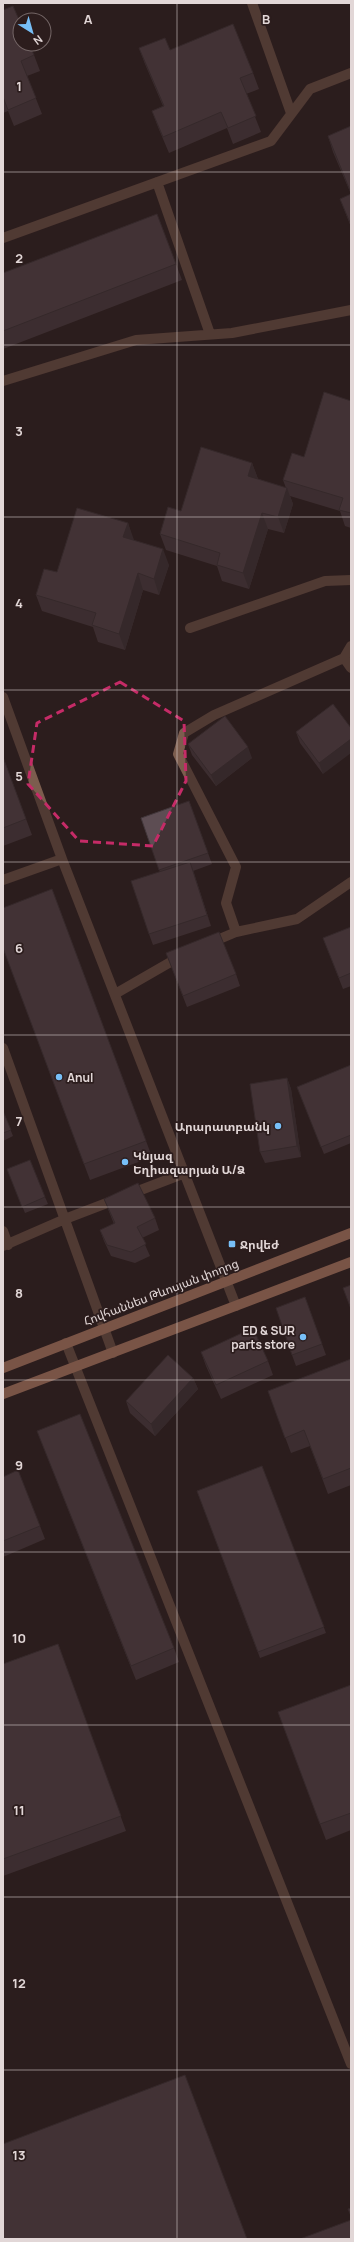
<svg xmlns="http://www.w3.org/2000/svg" width="354" height="2242" font-family="Manrope,'Noto Sans Armenian',sans-serif">
<rect width="100%" height="100%" fill="#2c1d1d"/>
<g fill="none" stroke-linecap="round" stroke-linejoin="round">
<path stroke="#7c5d4e" stroke-width="10" d="M252 3 291 113
M157 182 210 334
M3 238 271 141 310 89 351 73
M3 381 136 340 232 333 351 310
M190 628 325 581 351 580
M351 646 344 658 351 668
M344 658 214 715 184 733 178 754 236 867 226 903 236 932 297 919 351 882
M3 697 62 859
M3 880 62 859 236 1306
M210 943 236 932
M115 994 181 956
M3 1048 113 1353
M3 1231 8 1245
M3 1246 65 1219 185 1173
M66 1343 351 2064"/>
<path stroke="#d89778" stroke-width="10" d="M3 1368 351 1233
M3 1394 351 1262"/>
</g>
<path fill="#504247" d="M3 10 34 55 40 71 27 76 42 114 14 126 8 111 3 113Z
M139 48 170 50 253 73 259 89 246 94 261 132 233 144 227 128 169 153 158 127 152 111 163 106 145 64Z
M351 126V227L340 199 351 194 333 152 328 136Z
M157 214 182 280 3 349V273Z
M351 401V528L345 526 340 511 290 496 293 504 284 533 268 529 249 589 222 581 217 566 166 550 160 534 181 511 252 463 258 479 286 488 283 480 304 457Z
M128 523 133 540 169 565 159 595 143 590 125 650 98 642 93 627 42 611 36 595 57 572Z
M333 704 323 774 300 743 296 732Z
M188 744 252 758 216 786 192 755Z
M3 757 32 835 3 846Z
M189 801 212 864 193 871 211 926 153 945 149 934 160 872 141 818Z
M52 889 152 1157 90 1180 3 948Z
M351 927V986L343 989 323 938Z
M166 953 236 974 240 986 187 1007Z
M351 1065V1143L324 1154 297 1087Z
M287 1078 291 1089 301 1157 265 1163 260 1152Z
M3 1111 13 1136 3 1141Z
M7 1169 45 1197 48 1204 25 1213Z
M104 1199 155 1218 159 1230 142 1238 150 1256 135 1263 111 1256 104 1241 100 1230 114 1224Z
M305 1297 326 1355 296 1366 292 1355Z
M201 1352 268 1361 273 1375 221 1399 206 1366Z
M351 1359V1485L328 1494 310 1446 291 1453 268 1391Z
M193 1378 198 1389 155 1436 130 1413 126 1401Z
M37 1431 174 1648 179 1662 136 1680Z
M262 1466 326 1633 260 1658 197 1491Z
M3 1477 40 1526 45 1539 3 1557Z
M58 1644 126 1831 3 1876V1664Z
M351 1685V1830L326 1840 278 1712Z"/>
<path fill="#41363a" d="M252 463 258 479 254 493 248 476Z
M287 488 293 504 284 533 278 517Z
M262 513 268 529 249 589 243 573Z
M128 523 134 540 129 553 123 537Z
M163 549 169 565 159 595 154 579Z
M138 573 143 590 125 650 119 634Z
M351 739V753L323 774 319 763Z
M248 747 252 758 216 786 211 775Z
M190 862 194 873 211 926 207 915Z
M287 1078 291 1089 301 1157 297 1146Z
M193 1378 198 1389 155 1436 151 1424Z"/>
<path fill="#5d4d53" stroke="#41363a" d="M13 6 20 22V44H29L34 55 21 61 36 98 8 110 3 97V10Z
M233 24 253 73 240 78 256 116 228 128 221 112 163 137 152 111 164 106 139 48 165 38 170 50Z
M351 126V193L328 136Z
M351 194V225L340 199Z
M157 214 176 264 3 331V273Z
M324 392 351 401V513L339 510 343 498 283 480 292 453 304 457Z
M201 447 252 463 248 476 287 488 278 517 262 513 243 573 217 565 220 553 160 534 168 507 181 511Z
M77 508 128 523 123 537 163 549 154 579 138 573 119 634 92 625 96 613 36 595 44 569 57 572Z
M333 704 351 728V739L319 763 296 732Z
M225 716 248 747 211 775 188 744Z
M3 757 26 819 3 828Z
M189 801 208 853 159 870 141 818Z
M190 862 207 915 149 934 131 881Z
M52 889 146 1141 84 1164 3 948V908Z
M351 927V973L339 978 323 938Z
M219 932 236 974 183 996 166 953Z
M351 1065V1135L321 1147 297 1087Z
M287 1078 297 1146 260 1152 250 1084Z
M3 1111 11 1130 3 1133Z
M30 1160 45 1197 22 1207 7 1169Z
M138 1183 155 1218 137 1227 146 1244 131 1252 107 1245 100 1230 115 1223 104 1199Z
M351 1285V1309L343 1288Z
M305 1297 322 1344 292 1355 276 1308Z
M253 1328 268 1361 216 1385 201 1352Z
M168 1355 193 1378 151 1424 126 1401Z
M351 1359V1468L323 1479 304 1430 285 1438 268 1391Z
M80 1414 174 1648 131 1666 37 1431Z
M262 1466 324 1627 258 1652 197 1491Z
M18 1470 40 1526 3 1541V1477Z
M58 1644 121 1816 3 1859V1664Z
M351 1685V1813L320 1824 278 1712Z
M185 2075 247 2239H3V2144Z
M351 2208V2216L348 2209Z
M351 2220V2239H300Z"/>
<path d="M0 0H354V2242H0ZM120 682 184 721 186 781 153 846 79 841 28 784 37 723Z" fill="#2c1d1d" fill-opacity=".55" fill-rule="evenodd"/>
<path fill="none" stroke="#c52b67" stroke-width="3" stroke-dasharray="8 5" stroke-linejoin="round" d="M120 682 184 721 186 781 153 846 79 841 28 784 37 723Z"/>
<path fill="none" stroke="#e2d7d7" stroke-width="1" stroke-opacity="0.55" d="M177 3V2239M3 172H351M3 345H351M3 517H351M3 690H351M3 862H351M3 1035H351M3 1207H351M3 1380H351M3 1552H351M3 1725H351M3 1897H351M3 2070H351"/>
<g fill="#77bff7" stroke="#2c1d1d" stroke-width="1.5">
<circle cx="59" cy="1077" r="4"/>
<circle cx="278" cy="1126" r="4"/>
<circle cx="125" cy="1162" r="4"/>
<rect x="228" y="1240" width="8" height="8" rx="2"/>
<circle cx="303" cy="1337" r="4"/>
</g>
<g text-anchor="middle" dominant-baseline="central" stroke-width="3.5" stroke-linejoin="round" paint-order="stroke">
<g font-size="12" font-weight="bold" fill="#e2d7d7" stroke="#2c1d1d" text-anchor="start">
<text x="67" y="1077">Anul</text>
<text x="270" y="1126" text-anchor="end">Արարատբանկ</text>
<text x="133" y="1155">Կնյազ<tspan x="133" dy="14">Եղիազարյան Ա/Ձ</tspan></text>
<text x="240" y="1244">Ջրվեժ</text>
<text x="295" y="1330" text-anchor="end">ED &amp; SUR<tspan x="295" dy="14">parts store</tspan></text>
</g>
<g font-size="12" fill="#e2d7d7" stroke="#2c1d1d">
<text transform="translate(161 1292) rotate(-21)">Հովհաննես Թևոսյան փողոց</text>
</g>
</g>
<g font-size="13" text-anchor="middle" font-weight="bold" fill="#e2d7d7" stroke="#2c1d1d" stroke-width="3.5" stroke-linejoin="round" paint-order="stroke">
<text x="88" y="24">A</text>
<text x="266" y="24">B</text>
<text x="19" y="91">1</text>
<text x="19" y="263">2</text>
<text x="19" y="436">3</text>
<text x="19" y="608">4</text>
<text x="19" y="781">5</text>
<text x="19" y="953">6</text>
<text x="19" y="1126">7</text>
<text x="19" y="1298">8</text>
<text x="19" y="1470">9</text>
<text x="19" y="1643">10</text>
<text x="19" y="1815">11</text>
<text x="19" y="1988">12</text>
<text x="19" y="2160">13</text>
</g>
<rect width="354" height="2242" fill="none" stroke="#e2d7d7" stroke-width="8"/>
<g transform="translate(32 32) rotate(143)"><circle r="19" fill="#2c1d1d" stroke="#756767"/>
<path d="M0-3L7 15L0 10L-7 15Z" fill="#77bff7"/>
<text y="-6" font-size="11" font-weight="bold" text-anchor="middle" fill="#e2d7d7">N</text>
</g>
</svg>
